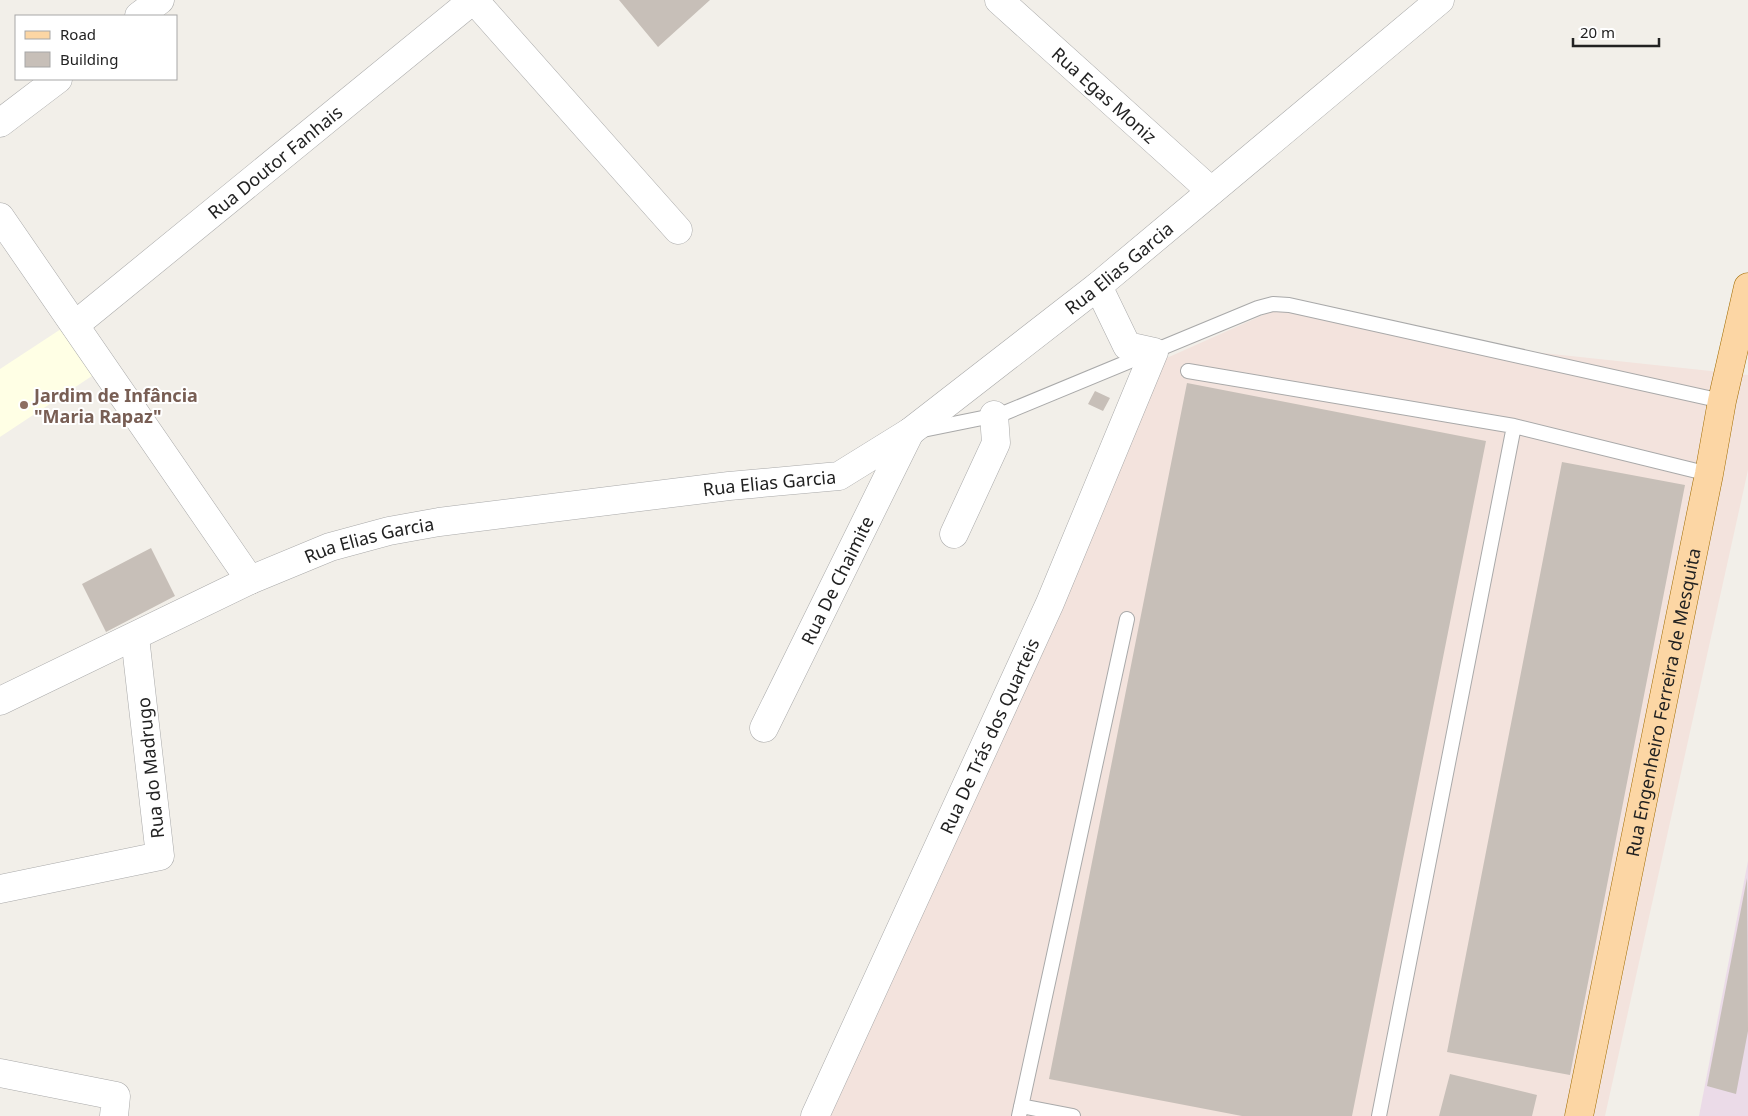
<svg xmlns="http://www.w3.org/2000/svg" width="1748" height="1116" font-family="'Noto Sans',sans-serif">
<rect width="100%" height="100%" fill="#f2efe9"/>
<path fill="#ebdbe8" d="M1748 861V1116H1699Z"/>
<path fill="#ffffe5" d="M64 327 95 374 0 437V369Z"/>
<path fill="#f3e3dd" d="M1274 310 1487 347 1748 375V470L1605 1116H815L1160 361Z"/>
<path fill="#c7bfb8" d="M619 0H710L658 47Z
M1187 383 1486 441 1352 1116H1242L1049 1079Z
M1095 391 1110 398 1103 411 1088 404Z
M1562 462 1685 485 1570 1075 1447 1052Z
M151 548 175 596 106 632 82 584Z
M1747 878 1748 1031 1736 1094 1707 1086Z
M1450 1074 1537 1095 1532 1116H1439Z"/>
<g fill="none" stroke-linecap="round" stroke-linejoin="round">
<g stroke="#a9a9a9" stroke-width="16">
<path id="service" d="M1188 371 1514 426 1709 474
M923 430 1002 414 1258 308 1273 304 1289 305 1722 401
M1021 1106 1073 1116
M1019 1116 1127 619
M1379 1116 1514 426"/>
</g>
<g stroke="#a9a9a9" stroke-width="29">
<g id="minor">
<path d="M474 0 678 230"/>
<path id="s1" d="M999 0 1211 191"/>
<path d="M139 16 160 0"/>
<path d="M0 123 58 79"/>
<path d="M0 217 250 580"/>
<path id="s2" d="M75 325 473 0"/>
<path d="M954 534 996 443 994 415"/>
<path id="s3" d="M0 701 250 580 330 547 389 531 439 522 729 486 839 476 910 432 1098 286 1440 0"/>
<path id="s4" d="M764 728 910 432"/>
<path d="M0 889 160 856 135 637"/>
<path d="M0 1073 116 1096 114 1116"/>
<path id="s5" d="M815 1116 1050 603 1154 352 1127 346 1098 286"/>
</g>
</g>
<g stroke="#a06b00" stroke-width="29">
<g id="primary">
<path id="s6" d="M1579 1116 1709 474 1722 401 1748 287"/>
</g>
</g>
<use href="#service" stroke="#fff" stroke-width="14"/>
<use href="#minor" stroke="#fff" stroke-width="28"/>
<use href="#primary" stroke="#fcd6a4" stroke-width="28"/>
</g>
<circle fill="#8d6e63" stroke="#fff" stroke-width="2" cx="24" cy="405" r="5"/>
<g text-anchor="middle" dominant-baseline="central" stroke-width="4" stroke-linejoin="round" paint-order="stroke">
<g font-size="18" fill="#222" stroke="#fff">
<text stroke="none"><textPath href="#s1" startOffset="142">Rua Egas Moniz</textPath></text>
<text stroke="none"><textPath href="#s2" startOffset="258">Rua Doutor Fanhais</textPath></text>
<text stroke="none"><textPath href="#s3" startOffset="1228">Rua Elias Garcia</textPath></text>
<text stroke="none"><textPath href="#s3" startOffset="809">Rua Elias Garcia</textPath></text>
<text stroke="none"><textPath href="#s3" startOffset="404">Rua Elias Garcia</textPath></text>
<text stroke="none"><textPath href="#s4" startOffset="165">Rua De Chaimite</textPath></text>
<text stroke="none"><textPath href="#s6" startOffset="422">Rua Engenheiro Ferreira de Mesquita</textPath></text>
<text stroke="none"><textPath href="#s5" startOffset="418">Rua De Trás dos Quarteis</textPath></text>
<text transform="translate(150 768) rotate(-96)">Rua do Madrugo</text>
</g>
<g font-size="18" font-weight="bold" fill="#785e54" stroke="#fff" text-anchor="start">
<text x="34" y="395">Jardim de Infância<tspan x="34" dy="21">"Maria Rapaz"</tspan></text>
</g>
</g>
<rect x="15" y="15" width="162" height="65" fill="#ffffff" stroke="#a7a7a7"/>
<rect x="25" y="31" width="25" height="8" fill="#fcd6a4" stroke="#a7a7a7"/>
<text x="60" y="40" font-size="15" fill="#222222">Road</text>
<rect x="25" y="52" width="25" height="15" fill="#c7bfb8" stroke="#a7a7a7"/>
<text x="60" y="65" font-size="15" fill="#222222">Building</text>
<path d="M1573 38v8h86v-8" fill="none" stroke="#222222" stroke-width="2.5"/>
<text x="1580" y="38" font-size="15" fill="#222222" stroke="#ffffff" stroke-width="4" paint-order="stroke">20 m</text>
</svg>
